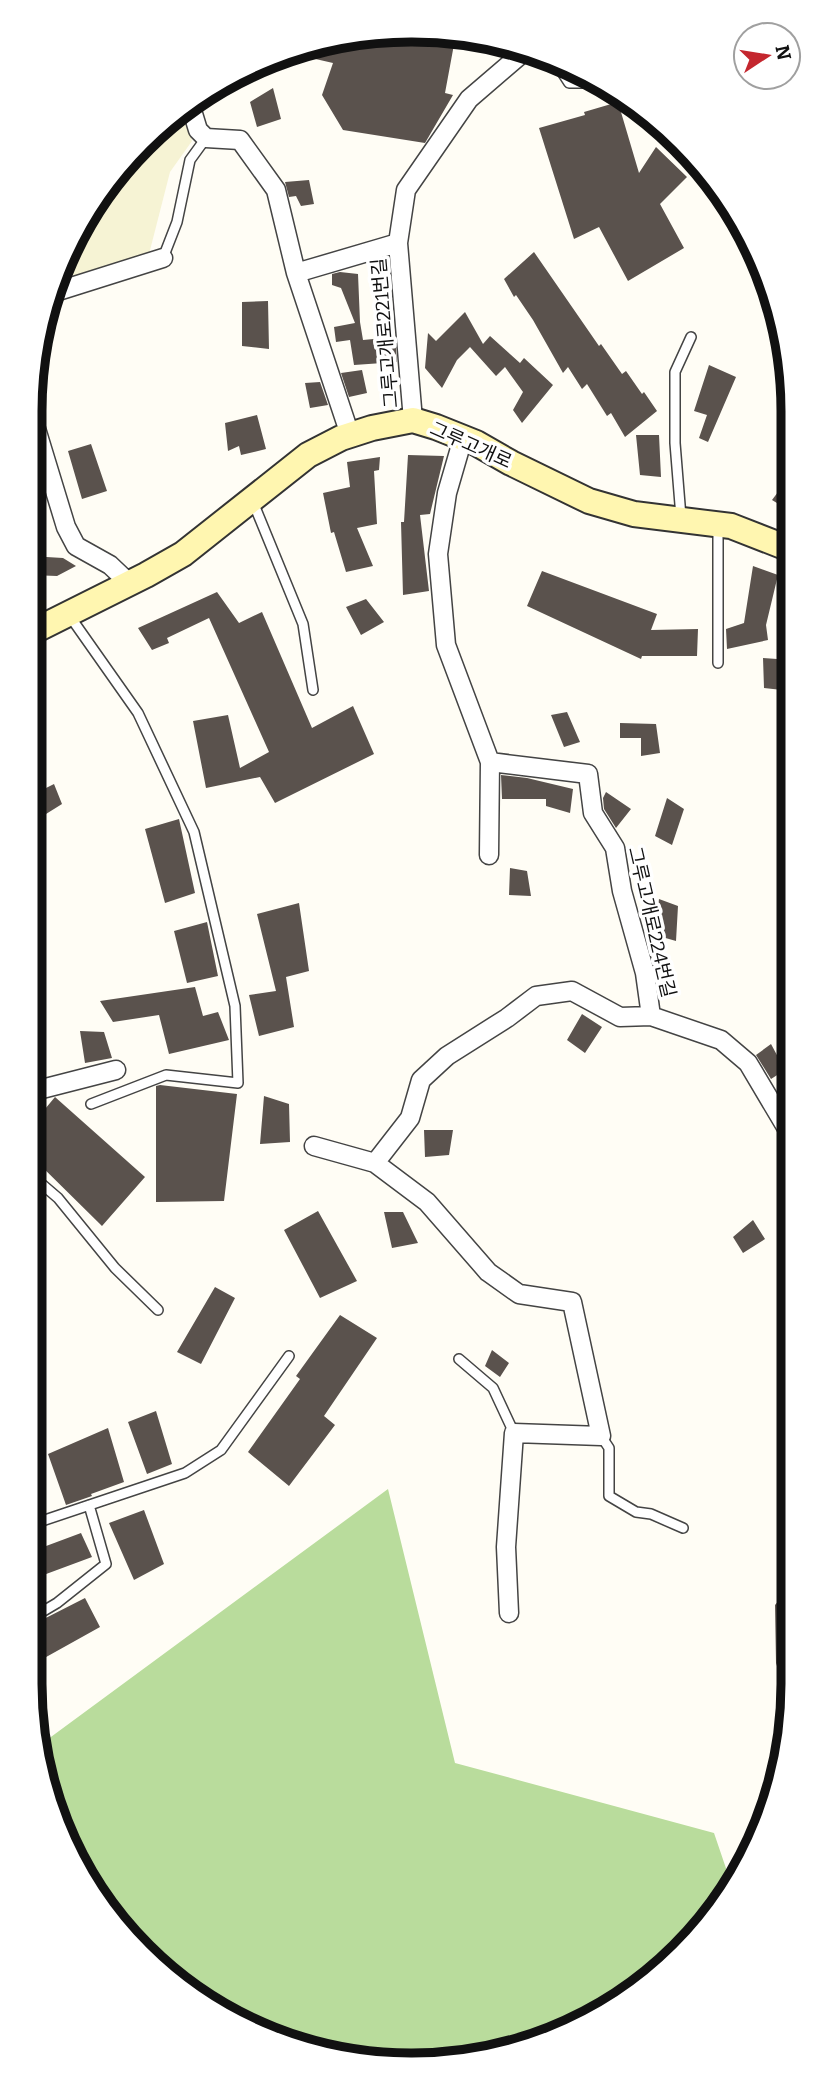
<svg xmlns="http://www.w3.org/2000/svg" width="823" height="2095" font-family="Bitter,'Noto Sans KR',serif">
<rect width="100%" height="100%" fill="#fffdf5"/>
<path fill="#f6f3d4" d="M183 114 192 141 170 172 147 262 55 289 109 179Z"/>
<path fill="#b9dc9c" d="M388 1489 455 1763 714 1833 731 1883 715 1916 623 2001 486 2058 361 2062 221 2014 124 1935 50 1807 40 1745Z"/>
<path fill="#5a524d" d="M362 33 455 39 445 93 453 95 425 143 343 130 322 95 333 63 298 55Z
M273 88 281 119 257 127 250 102Z
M618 102 639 173 656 147 687 177 660 204 684 248 628 281 599 227 574 239 539 128 585 115 584 112Z
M309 180 314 204 301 206 296 196 289 197 285 182Z
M534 252 599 346 601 344 622 374 626 371 642 394 644 392 657 411 625 437 611 413 607 416 587 384 582 389 568 367 563 373 533 320 516 295 514 297 504 279Z
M340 272 358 274 360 322 363 340 395 337 397 362 354 365 350 340 336 342 334 327 355 323 341 288 332 285V274Z
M268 301 269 349 242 346V302Z
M465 312 483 344 490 336 520 363 524 358 553 385 522 423 513 410 523 392 505 367 496 376 470 347 457 360 442 388 425 368 428 333 436 341Z
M709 365 736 377 708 442 699 438 707 415 694 411Z
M362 370 367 393 349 397 341 373Z
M320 382 328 405 310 408 305 383Z
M257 415 266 449 241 455 239 446 228 451 225 423Z
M636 435H659L661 477 640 475Z
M91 444 107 491 82 499 68 451Z
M408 455 444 456 430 514 420 515 429 591 403 595 401 522H404Z
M380 457 379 470 374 471 377 524 357 528 373 566 346 572 334 532 331 533 323 493 350 487 347 462Z
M790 476V511L772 500Z
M30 556 63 558 76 566 57 576 30 575Z
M753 566 778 575 766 625 768 640 727 649 726 629 744 623Z
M542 571 657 614 651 630 698 629 697 656H642L641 659 527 606Z
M217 592 239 623 262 612 312 728 353 706 374 754 275 803 260 777 206 788 193 721 228 715 240 768 269 752 209 618 167 638 169 643 152 650 138 628Z
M366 599 384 622 361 635 346 607Z
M763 658 791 660V691L764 688Z
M567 712 580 742 564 747 551 715Z
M620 723 656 724 660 753 641 756V738H620Z
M501 775 527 778 573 789 570 813 546 806V799H502Z
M54 784 62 804 30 824V796Z
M606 792 631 809 616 828 604 809 603 798Z
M667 798 684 809 672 845 655 836Z
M179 819 195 893 165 903 145 829Z
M510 868 527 871 531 896 509 895Z
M659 899 678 906 676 941 655 935Z
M299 903 309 971 286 977 294 1027 259 1036 249 995 276 991 257 914Z
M207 922 218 976 187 983 174 931Z
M195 987 203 1016 218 1012 229 1040 169 1054 159 1015 113 1022 100 1001Z
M582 1014 602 1027 585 1053 567 1040Z
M80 1031 104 1032 112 1058 85 1063Z
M771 1044 785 1070 771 1079 756 1055Z
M160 1085 237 1094 224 1201 156 1202V1086Z
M264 1096 289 1104 290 1142 260 1144Z
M55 1097 145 1177 102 1226 30 1155V1127Z
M424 1130H453L449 1155 425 1157Z
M318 1211 357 1281 320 1298 284 1230Z
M384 1212H403L418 1243 392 1248Z
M753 1220 765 1239 743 1253 733 1237Z
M215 1287 235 1298 201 1364 177 1352Z
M340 1315 377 1338 324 1416 335 1425 289 1486 248 1452 300 1379 296 1376Z
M492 1350 509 1363 500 1377 485 1366Z
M156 1411 172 1464 147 1474 128 1422Z
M108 1428 124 1482 91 1494 92 1496 66 1505 48 1454Z
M144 1510 164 1564 134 1580 109 1523Z
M81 1533 92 1557 30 1580V1552Z
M793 1584V1684L790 1707 776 1663 775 1605Z
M85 1598 100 1627 30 1666V1626Z"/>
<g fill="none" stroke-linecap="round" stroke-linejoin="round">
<g stroke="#444" stroke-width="12">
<path id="lane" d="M556 63 569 83H598
M163 258 177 222 190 160 206 138
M253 502 303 624 313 690
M681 517 675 443V372L691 337
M718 526V663
M69 615 138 713 194 832 235 1006 238 1083 166 1075 91 1104
M30 1174 58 1198 115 1268 158 1310
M459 1359 493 1388 514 1433
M601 1436 609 1448V1496L636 1512 651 1514 683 1528
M30 1525 185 1473 221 1450 289 1356
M30 1619 57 1603 106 1564 89 1505"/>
</g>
<g stroke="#444" stroke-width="21">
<path id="street" d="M191 107 198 130 206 138 240 140 276 190 296 273 350 435
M296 273 398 243
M52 293 163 258
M30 409 66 527 76 546 110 565 129 583
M413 420 398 243 406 190 469 99 526 50
M463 438 447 493 438 554 446 645 490 762 588 774 593 813 615 848 622 891 645 973 651 1016 721 1040 748 1063 792 1137
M489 855 490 762
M30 1092 116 1070
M314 1146 375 1163 427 1202 488 1272 519 1294 572 1302 601 1436 514 1433 506 1547 509 1613
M375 1163 410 1118 421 1080 447 1056 507 1018 536 996 572 991 620 1017 651 1016
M792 1193V1191"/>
</g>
<g stroke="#333" stroke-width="28">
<path id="secondary" d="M30 633 146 575 183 554 308 455 341 438 372 428 413 420 436 427 476 443 511 463 589 501 634 514 731 526 790 549"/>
</g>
<use href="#lane" stroke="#fff" stroke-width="9"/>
<use href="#street" stroke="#fff" stroke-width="18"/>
<use href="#secondary" stroke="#fff6b0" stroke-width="24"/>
</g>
<g text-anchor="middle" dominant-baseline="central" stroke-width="7" stroke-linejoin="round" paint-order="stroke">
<g font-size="19" fill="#111" stroke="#fff">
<text transform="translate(385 333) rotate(-95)">그루고개로221번길</text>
<text transform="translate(471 445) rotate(24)">그루고개로</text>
<text transform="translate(652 922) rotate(77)">그루고개로224번길</text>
</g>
</g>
<path d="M0 0H823V2095H0ZM411 42H412A369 369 0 0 1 781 411V1684A369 369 0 0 1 412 2053H411A369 369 0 0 1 42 1684V411A369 369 0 0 1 411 42Z" fill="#fff" fill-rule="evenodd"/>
<path fill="none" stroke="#111" stroke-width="9" d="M411 42H412A369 369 0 0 1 781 411V1684A369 369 0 0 1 412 2053H411A369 369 0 0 1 42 1684V411A369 369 0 0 1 411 42Z"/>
<g transform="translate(767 56) rotate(78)"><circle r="33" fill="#ffffff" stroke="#a0a0a0" stroke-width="2"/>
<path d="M0-5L12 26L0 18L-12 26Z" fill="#c4262e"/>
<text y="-10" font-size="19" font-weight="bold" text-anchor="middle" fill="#111111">N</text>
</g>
</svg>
